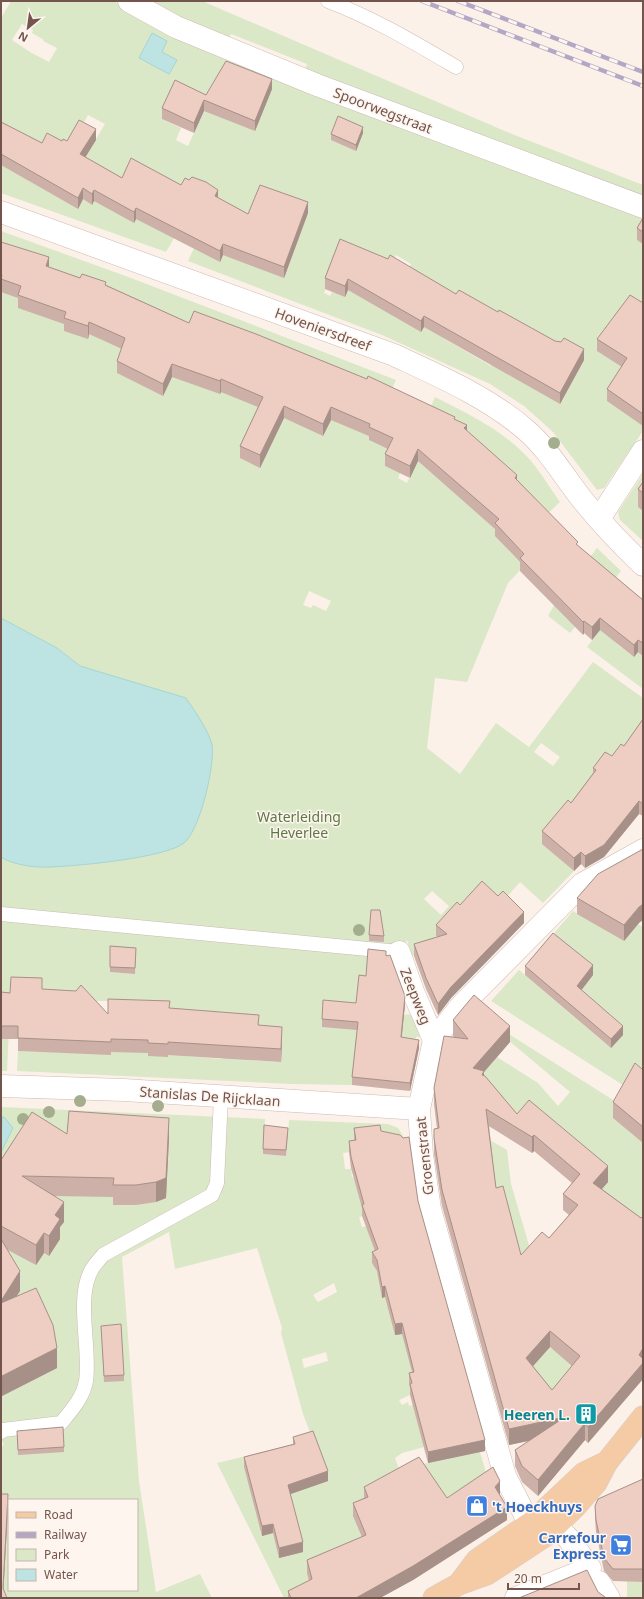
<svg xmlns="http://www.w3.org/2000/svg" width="644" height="1599" font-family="'Noto Sans',sans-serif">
<rect width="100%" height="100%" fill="#fbf1e8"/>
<path fill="#dae8c7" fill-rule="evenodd" d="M11 1H114L155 25 643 216V431L604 488 597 490 553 432 524 406 490 384 382 335 188 261 194 248 174 238 166 252 1 193V18ZM22 24 33 30 32 33 44 40 43 41 57 48 49 62 30 52 12 40ZM207 105 188 146 176 140 181 128 162 119ZM88 115 105 124 96 139 80 129ZM29 181 102 186 92 205 83 199 77 208ZM340 251 345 296 332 292 330 296 324 293ZM396 255 411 264 405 274 370 302ZM452 322 506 340 491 366 443 338Z
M144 1H202L512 134 643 185V198L304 74 307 64 231 34 227 43Z
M1 231 131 278 396 380 369 440 393 451 385 466 400 473 398 478 407 483 418 460 427 416 435 397C470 415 505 431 531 461 542 474 550 488 560 502L509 551 524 566 508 583 467 682 435 678 427 748 460 774 496 723 529 747 593 662 643 698V746L542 843 574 871 543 903 520 882 498 907 436 936 447 946 412 956 407 940 396 962 365 1011 413 1015 420 1037H416L414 1047 354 1065 352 1085 291 1084 17 1071 18 1051 111 1054 113 1001H92L10 1007 7 1071H1V857C33 879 135 858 173 849L117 678 80 666 57 648 1 618ZM309 591 331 601 326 611 313 605 311 608 303 605ZM541 743 560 757 553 766 534 752ZM432 891 449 906 441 915 424 899ZM111 952 135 974 110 972ZM188 1022 280 1062 246 1060V1052L223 1051 222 1059 186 1056Z
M643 474V499L638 507 643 511V541L620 520 618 512Z
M597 548 621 571 570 633 548 616 558 598Z
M603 626 617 644 634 657 643 647V689L587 647Z
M573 911 624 941 638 924 643 927V1086L629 1089 491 1001 519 970 607 1045 562 983 549 939Z
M477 1014 621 1105 643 1143V1236L593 1199 607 1182 489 1127 465 1112 481 1075 497 1057 538 1083 558 1106 570 1092Z
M1 1107 265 1119 263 1154 286 1156 289 1120 388 1124 398 1128 406 1140 354 1139 356 1151 343 1153 345 1169H351L352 1177H353L370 1214 359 1217 362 1227 371 1225 378 1260 382 1298 394 1295 396 1335 415 1330 417 1356 409 1384 412 1394 399 1400 402 1405 408 1402 409 1406 413 1405 424 1447 402 1453 395 1458 399 1469 480 1452 490 1486 366 1548 301 1598H284L217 1463 313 1440 303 1414 281 1333 282 1328 257 1248 175 1269 169 1232 122 1257 139 1481 156 1592 200 1574 212 1598H3L1 1448 4 1444 1 1439ZM334 1283 337 1292 318 1302 313 1295ZM326 1352 328 1361 304 1368 302 1359ZM9 1500H137V1590H9Z
M488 1139 507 1150 511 1184 536 1269 530 1308 496 1204Z
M633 1303 552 1406 526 1374 549 1347 558 1353Z
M627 1581 643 1582V1598H627Z"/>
<path fill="#bee3e3" stroke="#a5d5d4" d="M152 33 167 41 162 52 177 60 169 74 139 58Z
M1 618 57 648 80 666 186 698C193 708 210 733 212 745 215 766 200 830 184 843 165 858 77 866 51 867 36 868 13 865 1 857Z
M2 1117H4L13 1128 1 1152Z"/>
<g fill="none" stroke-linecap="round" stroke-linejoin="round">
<g stroke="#cebab2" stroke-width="15">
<path id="service" d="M328 1C373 18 415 43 456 67
M1 914 399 952
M1 1432 3 1430 61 1423C71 1411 83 1398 86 1381 91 1349 75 1298 92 1269 95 1264 99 1260 103 1255L212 1195 217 1183 221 1096"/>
</g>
<g stroke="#cebab2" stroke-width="23">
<path id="minor" d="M129 1 176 27 317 85 643 207
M1 212 394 355C439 376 488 397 526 430 548 449 563 475 581 498 600 522 621 544 643 565
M599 519 643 451
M399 952 414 994 434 1040
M1 1086 124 1090 419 1109
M544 1535 526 1517 505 1476 430 1209 422 1155 419 1109 434 1040 460 1007 582 884 643 850
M599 1582 609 1598
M516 1598 590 1568 568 1538 543 1512"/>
</g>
<g stroke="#d8cfcd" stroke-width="23">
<path id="primary" d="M459 1584 477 1560 532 1522 584 1473 607 1462
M434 1598 459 1584 487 1574 545 1536 575 1507 596 1483 607 1462 643 1417"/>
</g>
<use href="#service" stroke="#fff" stroke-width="14"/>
<use href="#minor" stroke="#fff" stroke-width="22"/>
<use href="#primary" stroke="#f5cba6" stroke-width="22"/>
<g stroke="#b2a7c4" stroke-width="4.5">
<path id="rail" d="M422 1 643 86
M458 1 643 72"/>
</g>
<use href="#rail" stroke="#fef5ee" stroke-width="3" stroke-dasharray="9" stroke-linecap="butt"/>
</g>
<g fill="#a4ae8f">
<circle cx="554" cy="443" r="6"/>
<circle cx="359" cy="930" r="6"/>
<circle cx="80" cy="1101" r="6"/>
<circle cx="158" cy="1106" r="6"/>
<circle cx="49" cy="1112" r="6"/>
<circle cx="23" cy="1119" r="6"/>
</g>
<path fill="#cdb0a7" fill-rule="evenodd" d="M272 89 255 131 204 111 194 133 162 119V108L206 95Z
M1 122 42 143 62 141 96 140 85 157 122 178 181 185 218 198 248 214 308 213 284 278 223 255 220 262 136 219 134 223 94 201 92 205 83 199 78 209 1 165Z
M363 133 356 151 331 140V134Z
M643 218V244L637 240V228Z
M340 239 456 294 584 360 560 404 424 327 421 332 348 290 345 297 325 289V278Z
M1 242 49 267 80 278 106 285 189 323 455 419 467 431 517 480 578 546 643 600V656L638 652 634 657 600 630 592 640 584 633 583 635 520 571V562L495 536V529L418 461 410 478 385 466V454L388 449 369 440V436L331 420 323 436 284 418 260 468 240 458V446L258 407 221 392 220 394 172 377 163 396 117 373V361L122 349 89 334 88 339 64 331V324L18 308V298L1 292Z
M643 303V426L607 401V389L622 367 597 351V339Z
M643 482V511L638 507V489Z
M643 719V816L639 814 604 857 585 868 581 864 574 871 542 844V831L571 803 593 773V768L612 756 624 746Z
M577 898 639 923 624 941 577 914Z
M460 905 524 923 451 998 438 1015 426 989 414 956V944L438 937 436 936V925Z
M369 935 384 936V942L369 941Z
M110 946 136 948 135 974 110 972Z
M386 956 405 1005 401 1037 419 1048 410 1091 352 1085V1077L357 1030 322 1027V1019L356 1003 366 976Z
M525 966 593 975 581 990 623 1035 611 1048 525 975Z
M42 990 108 1014 170 1009 259 1025 282 1040 281 1062 168 1055V1057L148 1056V1053L111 1052V1055L18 1051V1039H1V992L10 993Z
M453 1020 510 1042 484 1072V1076L517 1114 608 1182 602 1189 641 1218 643 1216V1379L588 1443 585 1440 538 1496 522 1482 515 1466V1450L529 1441 509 1445 442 1206 434 1154V1129H437L434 1104V1088L454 1037 453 1036ZM489 1126 532 1153 534 1151 572 1183 563 1194V1210L569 1215 549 1238 521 1255 496 1188ZM550 1347 572 1366 552 1390 533 1366Z
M643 1067V1143L613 1118V1102Z
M354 1128 381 1131 418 1201 485 1451 428 1463 410 1395V1388L409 1384V1373L412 1372 402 1334 395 1335 385 1297 382 1298 377 1271 372 1263V1252L375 1251 362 1216V1208L351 1168 349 1152V1141L354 1140Z
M288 1133 286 1156 263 1154V1149Z
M67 1134 169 1138 166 1198 156 1202 136 1205H113V1197L54 1196 64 1222 60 1227V1239L49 1256 44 1253 36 1265 6 1249 20 1291 16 1296 57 1368 2 1396 1 1394V1160Z
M101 1326 124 1375V1381L104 1382Z
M17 1431 64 1447V1452L18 1455Z
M293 1437 328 1481 290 1494 303 1552 279 1558 273 1533 262 1536 244 1467V1457L293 1444Z
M643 1479V1582L613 1581 604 1571 596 1532 595 1518V1506Z
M364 1487 447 1498 500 1494 499 1495 507 1520 413 1580 380 1598H288V1591L309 1581 307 1573V1560L362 1537 353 1516V1503L364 1498Z"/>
<path fill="#a79088" d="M272 79V89L255 131V121Z
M204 100V111L194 133V123Z
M363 127V133L356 151V145Z
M96 129V140L80 166V154Z
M83 188V199L78 209V198Z
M94 190V201L92 205V194Z
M218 190V202L215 196Z
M308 202V213L284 278V267Z
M136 208V219L134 223V212Z
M223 244V255L220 262V251Z
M49 257V270L46 266Z
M348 279V290L345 297V286Z
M424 316V327L421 332V321Z
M89 322V334L88 339V326Z
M584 349V360L560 404V393Z
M172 364V377L163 396V384Z
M221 379V392L220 394V381Z
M284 406V418L260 468V455Z
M331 407V420L323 436V424Z
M467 425V437L464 428Z
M418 449V461L410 478V466Z
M517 475V487L515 478Z
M600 618V630L592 640V627Z
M584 621V633L583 635V622Z
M638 640V652L634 657V645Z
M639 801V814L604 857 585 868V856Z
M581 852V864L574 871V858Z
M643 904V920L639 923 624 941V925L639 907Z
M524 912V923L451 998 438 1015V1004L451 987Z
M593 965V975L577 996V986Z
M405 996V1005L401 1045V1037Z
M510 1026V1042L484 1072V1087L473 1068Z
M623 1026V1035L611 1048V1039Z
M282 1027V1040L281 1062V1049Z
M419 1040V1048L410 1091V1083Z
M169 1118V1138L166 1198 156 1202V1182Z
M534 1135V1151L532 1153V1137Z
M608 1166V1182L593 1199V1183Z
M64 1202V1222L60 1227V1239L49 1256V1236L55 1215Z
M44 1233V1253L36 1265V1245Z
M20 1271V1291L1 1321V1301Z
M385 1286V1297L382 1298V1287Z
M402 1323V1334L395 1335V1324Z
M550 1331V1347L526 1374V1358Z
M57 1348V1368L2 1396V1376Z
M643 1348V1379L588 1443V1427L639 1355Z
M565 1417V1433L509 1445V1429Z
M585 1423V1440L538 1496V1480Z
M485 1440V1451L428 1463V1452Z
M328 1471V1481L288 1495V1485Z
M500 1481V1494L495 1500V1487Z
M8 1494V1510L3 1598V1588Z
M507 1507V1520L413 1580 380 1598H356Z
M273 1524V1533L262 1536V1526Z
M303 1542V1552L279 1558V1548Z"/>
<path fill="#eecdc2" stroke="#a79088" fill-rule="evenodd" d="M226 61 272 79 255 121 204 100 194 123 162 108 175 80 206 95Z
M338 116 363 127 356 145 331 134Z
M79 120 96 129 80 154 122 178 131 158 181 185 185 178 189 180 192 177 206 182 218 190 215 196 248 214 260 185 308 202 284 267 223 244 220 251 136 208 134 212 94 190 92 194 83 188 78 198 1 154V122L42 143 47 133 62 141 63 139 67 141Z
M643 218V232L637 228Z
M340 239 388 259 390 255 456 294 459 290 498 312 499 310 555 341 561 342 564 338 584 349 560 393 424 316 421 321 348 279 345 286 325 278Z
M1 242 49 257 46 266 80 278 82 274 106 282 105 285 189 323 194 311 256 334 367 379 368 376 455 417 454 419 467 425 464 428 517 475 515 478 578 542 576 544 643 600V643L638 640 634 645 600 618 592 627 584 621 583 622 520 558 524 554 495 523 499 519 418 449 410 466 385 454 393 438 369 427 370 424 331 407 323 424 284 406 260 455 240 446 263 397 221 379 220 381 172 364 163 384 117 361 125 338 89 322 88 326 64 318 66 312 18 295 21 286 1 279 2 275H1Z
M630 295 643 303V414L607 389 627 358 597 339Z
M643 482V493L638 489Z
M643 719V804L639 801 604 845 585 856 581 852 574 858 542 831 568 800 571 803 596 770 593 768 605 752 612 756 621 744 624 746Z
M643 849V904L639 907 624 925 577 898 598 874Z
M482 881 498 896 503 891 524 912 451 987 438 1004 426 978 414 944 447 934 436 925 457 902 460 905Z
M371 910H380L384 936 369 935Z
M553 933 593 965 577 986 623 1026 611 1039 525 966Z
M110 946 136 948 135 968 110 967Z
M368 949 386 951V956L390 955 405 996 401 1037 419 1040 410 1083 352 1077 358 1022 322 1019 323 1000 356 1003 359 975 366 976Z
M11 977 42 978V989L76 991 81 985 108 1014V999L170 1001 169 1008 259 1015 258 1025 282 1027 281 1049 168 1042V1044L148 1043V1040L111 1039V1042L18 1038V1026H1V992L10 993Z
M474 995 510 1026 473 1068 484 1071 482 1075 485 1076 517 1114 529 1100 608 1166 593 1183 641 1218 643 1216V1348L639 1355 643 1359V1363L588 1427 585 1423 538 1480 522 1466 515 1450 565 1417 509 1429 442 1190 434 1138V1129L439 1128 434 1088 444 1036 468 1039 453 1020ZM486 1109 532 1137 534 1135 580 1174 563 1194 578 1205 549 1238 542 1232 521 1255 503 1186 496 1188ZM550 1331 580 1356 552 1390 526 1358Z
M635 1063 642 1069 643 1067V1127L613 1102Z
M69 1111 169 1118 166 1178 156 1182 136 1185H113L114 1178 22 1176 64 1202 55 1215 60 1219 49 1236 44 1233 36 1245 1 1226V1160L32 1112 67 1134Z
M264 1125 288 1128 286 1150 263 1149Z
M380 1125 381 1131 400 1135 403 1138 409 1137 418 1201 485 1440 428 1452 410 1384 412 1383 409 1373 414 1372 402 1323 395 1324 385 1286 382 1287 377 1260 372 1252 378 1249 362 1205 364 1204 351 1157 349 1141 356 1140 354 1128Z
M1 1239 20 1271 1 1301Z
M36 1288 53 1325 57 1348 2 1376 1 1374V1303Z
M121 1324 124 1375 104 1376 101 1326Z
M63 1427 64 1447 18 1450 17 1431Z
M313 1431 328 1471 288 1485 303 1542 279 1548 273 1524 262 1526 244 1457 295 1444 293 1437Z
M419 1457 447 1498 493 1467 500 1481 495 1487 507 1507 413 1566 356 1598H291L288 1591 312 1579 307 1560 366 1535 353 1503 368 1497 364 1487Z
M643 1479V1569H613L604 1558 596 1520 595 1506 598 1499Z
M1 1494H8L3 1588 7 1598H1Z
M587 1570 598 1592 605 1597 606 1598H519Z"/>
<defs>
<g id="building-square" transform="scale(1.15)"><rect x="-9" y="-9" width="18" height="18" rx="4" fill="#0f9aa8" stroke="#fef5ee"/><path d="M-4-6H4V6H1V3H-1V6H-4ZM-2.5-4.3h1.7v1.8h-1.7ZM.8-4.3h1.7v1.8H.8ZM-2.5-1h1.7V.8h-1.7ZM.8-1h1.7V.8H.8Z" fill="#fff"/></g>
<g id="shop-square" transform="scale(1.15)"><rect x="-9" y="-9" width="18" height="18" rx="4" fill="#3f7fe0" stroke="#fef5ee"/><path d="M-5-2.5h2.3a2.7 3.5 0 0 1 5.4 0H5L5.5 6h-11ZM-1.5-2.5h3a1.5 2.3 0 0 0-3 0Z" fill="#fff"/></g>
<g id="supermarket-square" transform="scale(1.15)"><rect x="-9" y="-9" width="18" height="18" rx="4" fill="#3f7fe0" stroke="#fef5ee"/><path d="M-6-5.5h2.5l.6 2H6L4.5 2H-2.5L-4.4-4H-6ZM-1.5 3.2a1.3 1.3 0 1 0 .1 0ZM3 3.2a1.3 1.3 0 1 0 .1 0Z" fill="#fff"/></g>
</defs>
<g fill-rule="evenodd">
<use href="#building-square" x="586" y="1414"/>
<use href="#shop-square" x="477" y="1506"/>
<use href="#supermarket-square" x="621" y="1545"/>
</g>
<g text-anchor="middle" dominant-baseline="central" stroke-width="3" stroke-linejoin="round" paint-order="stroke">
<g font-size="14" fill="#73554e" stroke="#fef5ee">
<text transform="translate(383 110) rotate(21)">Spoorwegstraat</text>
<text transform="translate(323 329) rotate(20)">Hoveniersdreef</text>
<text transform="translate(416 996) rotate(68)">Zeepweg</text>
<text transform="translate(210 1096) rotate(4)">Stanislas De Rijcklaan</text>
<text transform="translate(424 1156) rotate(-96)">Groenstraat</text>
</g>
<g font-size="14" fill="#5d7846" stroke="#fef5ee">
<text x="299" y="816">Waterleiding<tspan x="299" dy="16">Heverlee</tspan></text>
</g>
<g font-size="14" font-weight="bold" fill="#0d838f" stroke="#fef5ee" text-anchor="end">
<text x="570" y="1414">Heeren L.</text>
</g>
<g font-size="14" font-weight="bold" fill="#366cbe" stroke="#fef5ee" text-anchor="start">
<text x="492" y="1506">'t Hoeckhuys</text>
<text x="606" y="1537" text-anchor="end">Carrefour<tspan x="606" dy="16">Express</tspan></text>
</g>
</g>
<rect width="644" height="1599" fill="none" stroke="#73554e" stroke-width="4"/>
<rect x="8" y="1499" width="130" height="92" fill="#fef5ee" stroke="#c6b5ae"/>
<rect x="16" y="1512" width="20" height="6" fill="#f5cba6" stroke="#c6b5ae"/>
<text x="44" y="1519" font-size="12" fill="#73554e">Road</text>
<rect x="16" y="1532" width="20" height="6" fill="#b2a7c4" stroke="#c6b5ae"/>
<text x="44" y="1539" font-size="12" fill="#73554e">Railway</text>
<rect x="16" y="1549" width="20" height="12" fill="#dae8c7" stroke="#c6b5ae"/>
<text x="44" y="1559" font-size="12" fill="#73554e">Park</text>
<rect x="16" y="1569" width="20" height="12" fill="#bee3e3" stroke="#c6b5ae"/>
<text x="44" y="1579" font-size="12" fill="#73554e">Water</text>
<g transform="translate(28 28) rotate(209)" stroke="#fef5ee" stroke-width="3" paint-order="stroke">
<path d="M0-3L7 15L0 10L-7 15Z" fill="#73554e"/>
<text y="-6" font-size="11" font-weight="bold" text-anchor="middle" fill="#73554e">N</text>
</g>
<path d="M508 1583v6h71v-6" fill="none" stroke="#73554e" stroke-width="2"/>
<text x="514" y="1583" font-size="12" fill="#73554e" stroke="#fef5ee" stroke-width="3" paint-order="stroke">20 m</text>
</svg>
